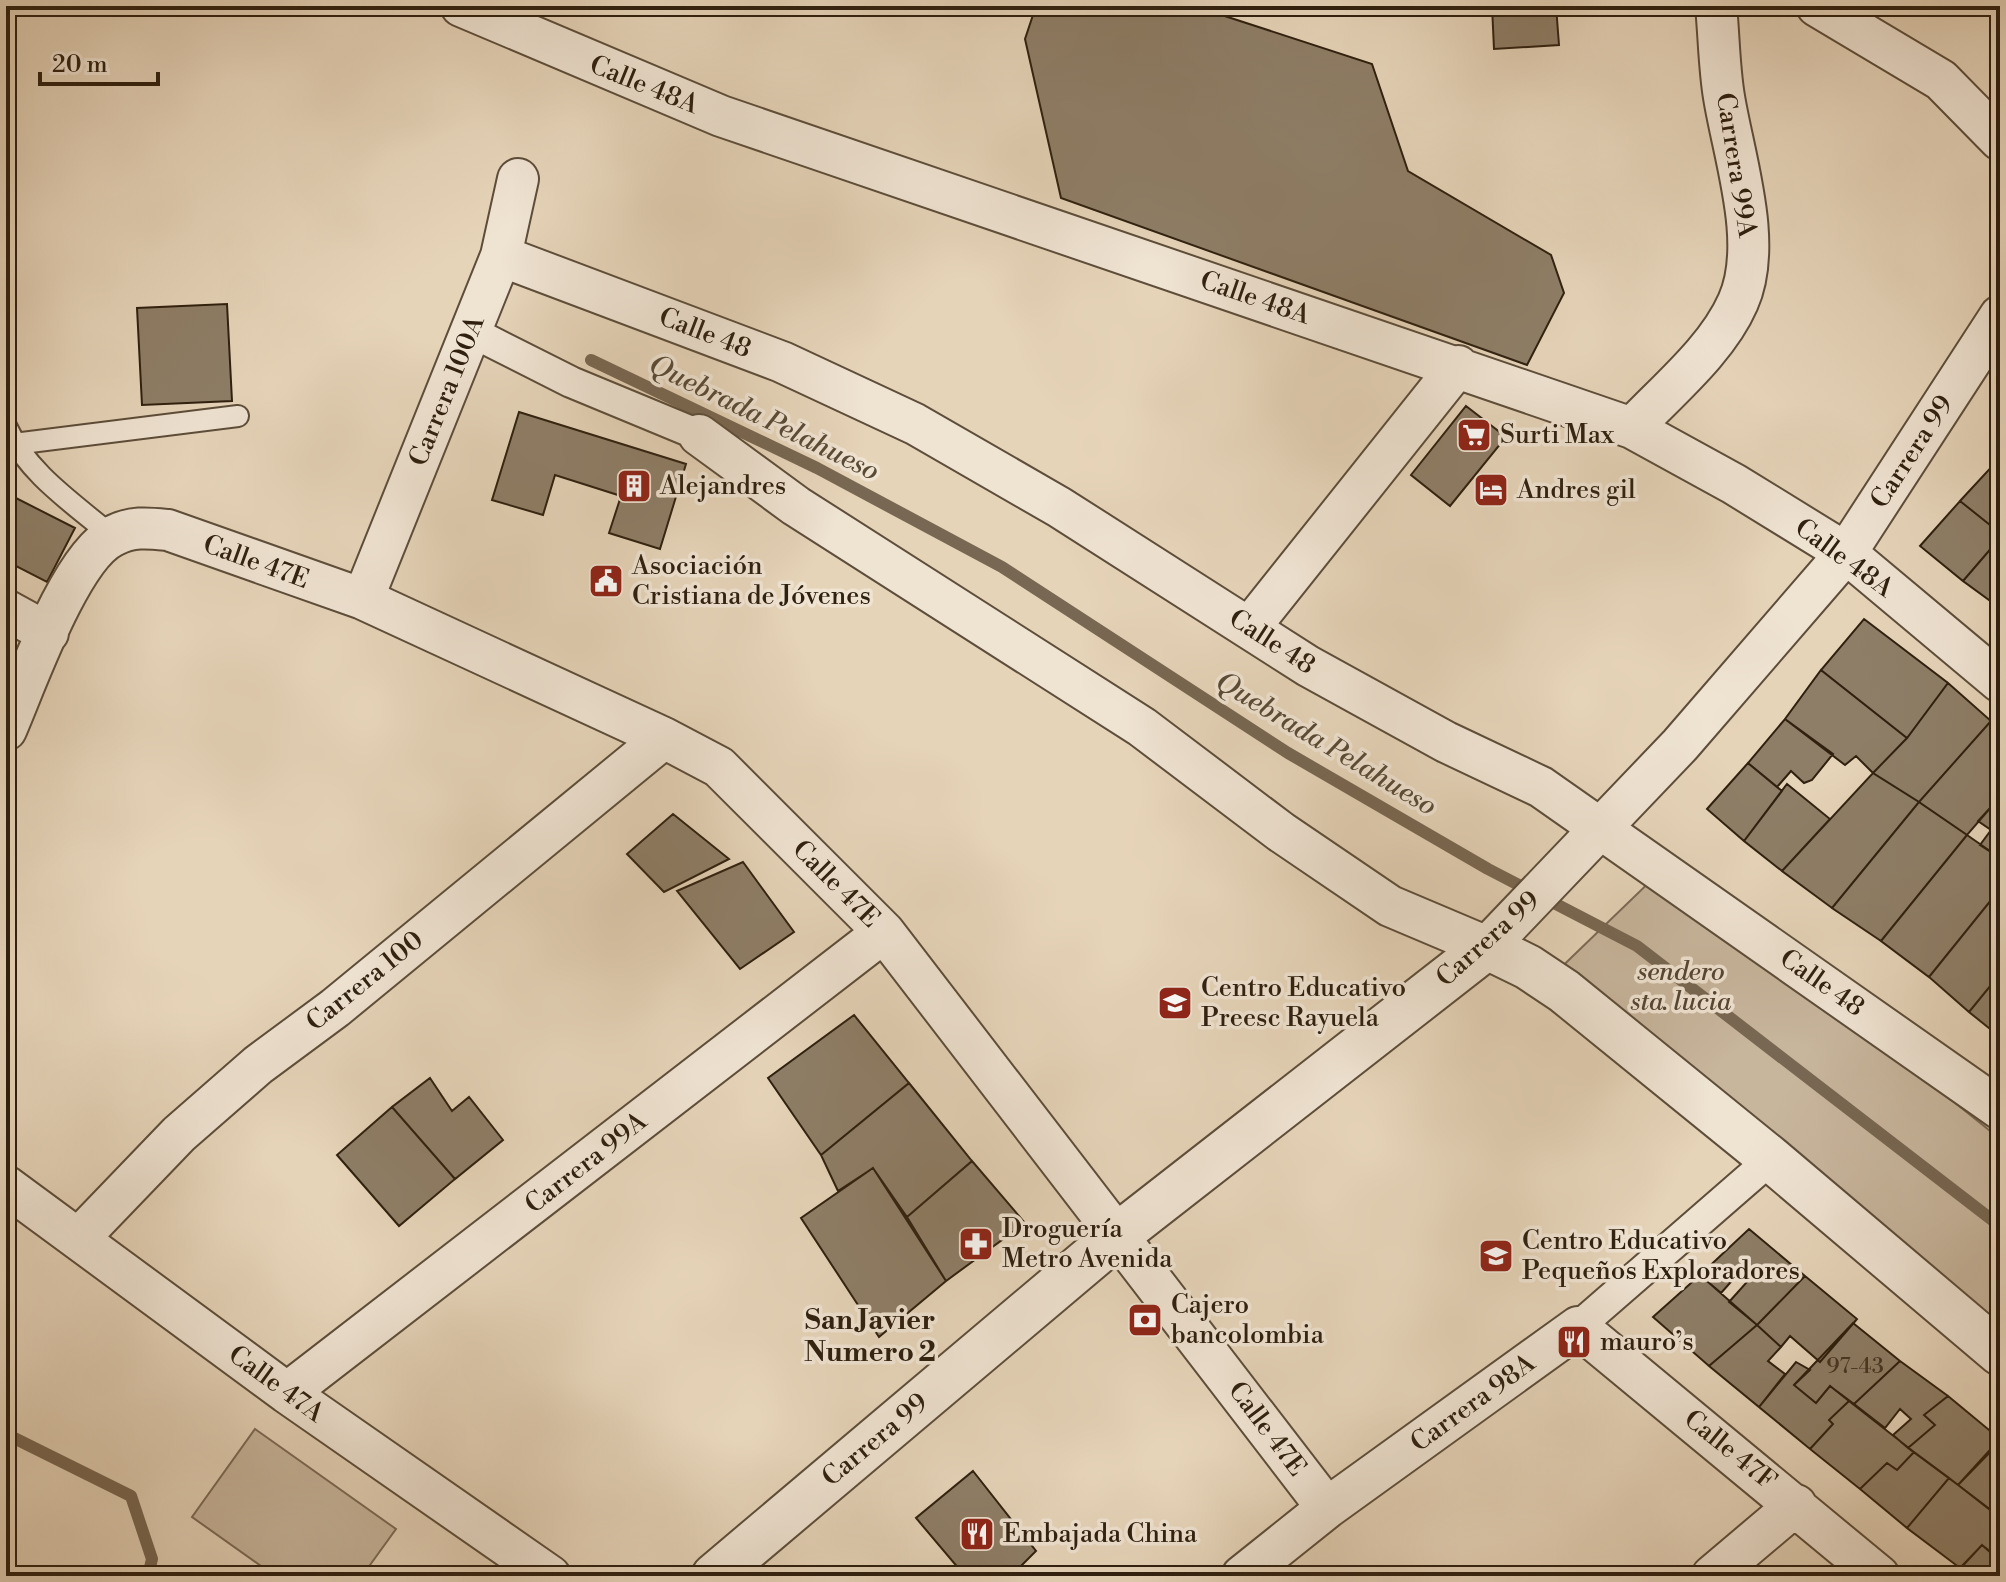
<svg xmlns="http://www.w3.org/2000/svg" width="2006" height="1582" font-family="'Libre Bodoni',serif">
<rect width="100%" height="100%" fill="#e6d4b9"/>
<filter id="stains"><feTurbulence type="fractalNoise" baseFrequency=".0025" numOctaves="4"/><feColorMatrix values="0 0 0 0 .2 0 0 0 0 .09 0 0 0 0 .02 0 0 0 .5 -.17"/></filter>
<radialGradient id="worn" r=".72"><stop offset=".6" stop-color="#630" stop-opacity="0"/><stop offset="1" stop-color="#630" stop-opacity=".3"/></radialGradient>
<path fill="#c7b59c" stroke="#7b6a56" stroke-width="2" d="M1664 868 2000 1139V1339L1544 984Z
M255 1429 396 1529 362 1576H275L192 1517Z"/>
<g fill="none" stroke-linecap="round" stroke-linejoin="round">
<path stroke="#786752" stroke-width="12" d="M591 360 817 468 1002 567 1288 753 1488 869 1637 946 2000 1226
M6 1434 131 1496 152 1559 148 1576"/>
</g>
<path fill="#8e7e67" stroke="#2f200f" stroke-width="2" d="M500 6H534L526 24Z
M1036 6H1194L1372 64 1408 171 1551 255 1564 293 1527 365 1061 198 1025 39Z
M1492 6H1556L1559 45 1494 49Z
M227 304 232 401 142 405 137 308Z
M1466 406 1506 437 1450 506 1411 475Z
M519 412 686 464 660 549 609 533 621 496 555 475 543 515 492 500Z
M1996 462 2000 465V533L1960 501Z
M6 493 75 528 47 582 6 561Z
M1960 501 2000 533V538L1963 581 1920 546Z
M2000 538V608L1963 581Z
M1864 619 1948 683 1907 738 1821 670Z
M1821 670 1907 738 1873 773 1856 756 1845 765 1785 719Z
M1948 683 1991 721 1919 802 1873 773 1907 738Z
M1785 719 1833 754 1812 780 1804 783 1791 771 1777 787 1748 763Z
M1991 721 2000 728V797L1967 835 1919 802Z
M1748 763 1782 791 1744 841 1707 809Z
M1873 773 1919 802 1832 908 1782 871Z
M1787 784 1830 819 1782 871 1744 841Z
M2000 797V858L1980 845 1991 830 1978 821Z
M1919 802 1967 835 1881 941 1832 908Z
M673 814 729 859 664 892 627 854Z
M1967 835 2000 858V889L1929 977 1881 941Z
M743 862 794 932 740 969 677 891Z
M2000 889V974L1969 1012 1929 977Z
M2000 974V1037L1969 1012Z
M854 1015 909 1083 821 1155 768 1078Z
M430 1078 452 1111 469 1097 503 1140 455 1179 392 1107Z
M909 1083 972 1161 907 1217 873 1168 838 1191 821 1155Z
M392 1107 455 1179 399 1226 337 1155Z
M972 1161 1025 1223 946 1281 907 1217Z
M873 1168 946 1281 879 1337 801 1218Z
M1749 1229 1805 1276 1757 1325 1729 1302 1747 1282 1737 1275 1721 1293 1700 1275Z
M1700 1275 1757 1325 1709 1366 1653 1317Z
M1805 1276 1857 1319 1820 1362 1790 1336 1781 1347 1757 1325Z
M1853 1323 1900 1361 1854 1404 1830 1386 1816 1403 1794 1385Z
M1757 1325 1781 1347 1768 1361 1785 1374 1759 1407 1709 1366Z
M1900 1361 1948 1396 1924 1415 1935 1425 1908 1448 1893 1435 1911 1419 1900 1409 1885 1428 1854 1404Z
M1796 1362 1810 1370 1794 1385 1816 1403 1830 1386 1849 1401 1829 1420 1833 1424 1810 1449 1759 1407Z
M1948 1396 2000 1439 1958 1485 1908 1448 1935 1425 1924 1415Z
M1849 1401 1914 1452 1897 1470 1887 1463 1860 1489 1810 1449 1833 1424 1829 1420Z
M2000 1442V1496L1989 1509 1958 1485Z
M1914 1452 1949 1478 1907 1528 1860 1489 1887 1463 1897 1470Z
M973 1471 1036 1551 1011 1576H965L916 1518Z
M1949 1478 2000 1517V1542L1991 1552 1982 1545 1960 1568 1907 1528Z
M1982 1545 2000 1561V1576L1956 1573Z"/>
<g fill="none" stroke-linecap="round" stroke-linejoin="round">
<g stroke="#5d4d3a" stroke-width="24">
<path id="service" d="M6 426C27 473 73 503 112 536
M14 444 238 416"/>
</g>
<g stroke="#5d4d3a" stroke-width="34">
<path id="pedestrian" d="M472 332 571 382 699 435
M1578 1327 1771 1159"/>
</g>
<g stroke="#5d4d3a" stroke-width="44">
<path id="minor" d="M461 6 721 116 1632 428 1734 484 1846 553 2000 682
M1817 6 1941 80 2000 140
M501 256 782 362 915 424 1059 507 1308 666 1446 742 1541 787 2000 1109
M1632 428C1668 390 1717 350 1738 302 1764 244 1734 158 1724 97 1719 67 1719 36 1716 6
M699 435 796 506 1142 727 1281 832 1390 906 1487 947 1680 745 1846 553 2000 316
M363 599 501 256 518 179
M6 610 48 633
M1250 627 1458 366
M6 730C26 684 70 557 113 536 132 526 148 528 168 530L363 599 664 738 719 767 884 932 1327 1508
M6 1186 287 1393 550 1576
M79 1238 179 1134 258 1065 335 1008 664 738
M287 1393 884 932
M1242 1576 1327 1508 1578 1327 1879 1576
M1712 1576 1796 1505"/>
</g>
<g stroke="#5d4d3a" stroke-width="48">
<path id="tertiary" d="M714 1576 1118 1235 1487 947 1528 967 1564 991 1771 1159 2000 1353"/>
</g>
<use href="#service" stroke="#efe3d2" stroke-width="20"/>
<use href="#pedestrian" stroke="#efe3d2" stroke-width="30"/>
<use href="#minor" stroke="#efe3d2" stroke-width="40"/>
<use href="#tertiary" stroke="#efe3d2" stroke-width="44"/>
</g>
<defs>
<g id="supermarket-square" transform="scale(1.8)"><rect x="-9" y="-9" width="18" height="18" rx="4" fill="#8f2418" stroke="#efe3d2"/><path d="M-6-5.5h2.5l.6 2H6L4.5 2H-2.5L-4.4-4H-6ZM-1.5 3.2a1.3 1.3 0 1 0 .1 0ZM3 3.2a1.3 1.3 0 1 0 .1 0Z" fill="#fff"/></g>
<g id="building-square" transform="scale(1.8)"><rect x="-9" y="-9" width="18" height="18" rx="4" fill="#8f2418" stroke="#efe3d2"/><path d="M-4-6H4V6H1V3H-1V6H-4ZM-2.5-4.3h1.7v1.8h-1.7ZM.8-4.3h1.7v1.8H.8ZM-2.5-1h1.7V.8h-1.7ZM.8-1h1.7V.8H.8Z" fill="#fff"/></g>
<g id="hotel-square" transform="scale(1.8)"><rect x="-9" y="-9" width="18" height="18" rx="4" fill="#8f2418" stroke="#efe3d2"/><path d="M-6-4.5h1.5V1H6V5H4.5V3h-9V5H-6ZM-4 0a1.8 1.8 0 1 1 3.6 0ZM.5 0V-2.5h3Q6-2.5 6 0Z" fill="#fff"/></g>
<g id="civic-square" transform="scale(1.8)"><rect x="-9" y="-9" width="18" height="18" rx="4" fill="#8f2418" stroke="#efe3d2"/><path d="M-.6-6.5H3V-4.5H.6V-3L4-1V1h2V6H-6V1h2V-1L-.6-3ZM-1.2 2.5V6h2.4V2.5Z" fill="#fff"/></g>
<g id="school-square" transform="scale(1.8)"><rect x="-9" y="-9" width="18" height="18" rx="4" fill="#8f2418" stroke="#efe3d2"/><path d="M0-5L7-2L0 1L-7-2ZM-4 1L0 2.5L4 1V4Q0 6-4 4Z" fill="#fff"/></g>
<g id="pharmacy-square" transform="scale(1.8)"><rect x="-9" y="-9" width="18" height="18" rx="4" fill="#8f2418" stroke="#efe3d2"/><path d="M-2-6h4v4h4v4h-4v4h-4v-4h-4v-4h4Z" fill="#fff"/></g>
<g id="bank-square" transform="scale(1.8)"><rect x="-9" y="-9" width="18" height="18" rx="4" fill="#8f2418" stroke="#efe3d2"/><path d="M-6-4H6V4H-6ZM0-2.3a2.3 2.3 0 1 0 0 4.6a2.3 2.3 0 1 0 0-4.6Z" fill="#fff"/></g>
<g id="restaurant-square" transform="scale(1.8)"><rect x="-9" y="-9" width="18" height="18" rx="4" fill="#8f2418" stroke="#efe3d2"/><path d="M-5-6h1v4h1v-4h1v4h1v-4h1v5L-1.5 .5V6h-2V.5L-5-1ZM5-6V6H3V1.5H1.5Q1.5-4 5-6Z" fill="#fff"/></g>
</defs>
<g fill-rule="evenodd">
<use href="#supermarket-square" x="1474" y="435"/>
<use href="#building-square" x="634" y="486"/>
<use href="#hotel-square" x="1491" y="490"/>
<use href="#civic-square" x="606" y="581"/>
<use href="#school-square" x="1175" y="1003"/>
<use href="#pharmacy-square" x="976" y="1244"/>
<use href="#school-square" x="1496" y="1256"/>
<use href="#bank-square" x="1145" y="1320"/>
<use href="#restaurant-square" x="1574" y="1342"/>
<use href="#restaurant-square" x="977" y="1534"/>
</g>
<g text-anchor="middle" dominant-baseline="central" stroke-width="7" stroke-linejoin="round" paint-order="stroke">
<g font-size="22" fill="#473825">
<text x="1855" y="1366">97-43</text>
</g>
<g font-size="26" fill="#2f200f" stroke="#efe3d2">
<text transform="translate(644 85) rotate(22)">Calle 48A</text>
<text transform="translate(1736 165) rotate(81)">Carrera 99A</text>
<text transform="translate(1255 298) rotate(19)">Calle 48A</text>
<text transform="translate(705 333) rotate(21)">Calle 48</text>
<text transform="translate(447 391) rotate(-68)">Carrera 100A</text>
<text transform="translate(1912 452) rotate(-57)">Carrera 99</text>
<text transform="translate(1844 558) rotate(36)">Calle 48A</text>
<text transform="translate(256 562) rotate(20)">Calle 47E</text>
<text transform="translate(1272 642) rotate(33)">Calle 48</text>
<text transform="translate(836 884) rotate(45)">Calle 47E</text>
<text transform="translate(1488 939) rotate(-42)">Carrera 99</text>
<text transform="translate(365 981) rotate(-39)">Carrera 100</text>
<text transform="translate(1822 983) rotate(35)">Calle 48</text>
<text transform="translate(586 1163) rotate(-38)">Carrera 99A</text>
<text transform="translate(276 1384) rotate(36)">Calle 47A</text>
<text transform="translate(1473 1403) rotate(-36)">Carrera 98A</text>
<text transform="translate(1267 1429) rotate(53)">Calle 47E</text>
<text transform="translate(875 1440) rotate(-40)">Carrera 99</text>
<text transform="translate(1730 1450) rotate(39)">Calle 47F</text>
</g>
<g font-size="26" fill="#2f200f" stroke="#efe3d2" text-anchor="start">
<text x="1500" y="435">Surti Max</text>
<text x="660" y="486">Alejandres</text>
<text x="1517" y="490">Andres gil</text>
<text x="632" y="566">Asociación<tspan x="632" dy="30">Cristiana de Jóvenes</tspan></text>
<text x="1201" y="988">Centro Educativo<tspan x="1201" dy="30">Preesc Rayuela</tspan></text>
<text x="1002" y="1229">Droguería<tspan x="1002" dy="30">Metro Avenida</tspan></text>
<text x="1522" y="1241">Centro Educativo<tspan x="1522" dy="30">Pequeños Exploradores</tspan></text>
<text x="1171" y="1305">Cajero<tspan x="1171" dy="30">bancolombia</tspan></text>
<text x="1600" y="1342">mauro’s</text>
<text x="1003" y="1534">Embajada China</text>
</g>
<g font-size="26" font-style="italic" fill="#554532" stroke="#efe3d2">
<text x="1681" y="972">sendero<tspan x="1681" dy="30">sta. lucia</tspan></text>
</g>
<g font-size="28" font-style="italic" fill="#594a36" stroke="#efe3d2">
<text transform="translate(764 418) rotate(26)">Quebrada Pelahueso</text>
<text transform="translate(1326 744) rotate(31)">Quebrada Pelahueso</text>
</g>
<g font-size="28" font-weight="bold" fill="#2f200f" stroke="#efe3d2">
<text x="870" y="1320">San Javier<tspan x="870" dy="32">Numero 2</tspan></text>
</g>
</g>
<rect width="2006" height="1582" fill="none" stroke="#e6d4b9" stroke-width="32"/>
<rect x="8" y="8" width="1990" height="1566" fill="none" stroke="#2f200f" stroke-width="4"/>
<rect x="16" y="16" width="1974" height="1550" fill="none" stroke="#2f200f" stroke-width="2"/>
<path d="M40 72v12h118v-12" fill="none" stroke="#2f200f" stroke-width="4"/>
<text x="52" y="72" font-size="24" fill="#2f200f" stroke="#efe3d2" stroke-width="6" paint-order="stroke">20 m</text>
<rect width="100%" height="100%" filter="url(#stains)"/>
<rect width="100%" height="100%" fill="url(#worn)"/>
</svg>
